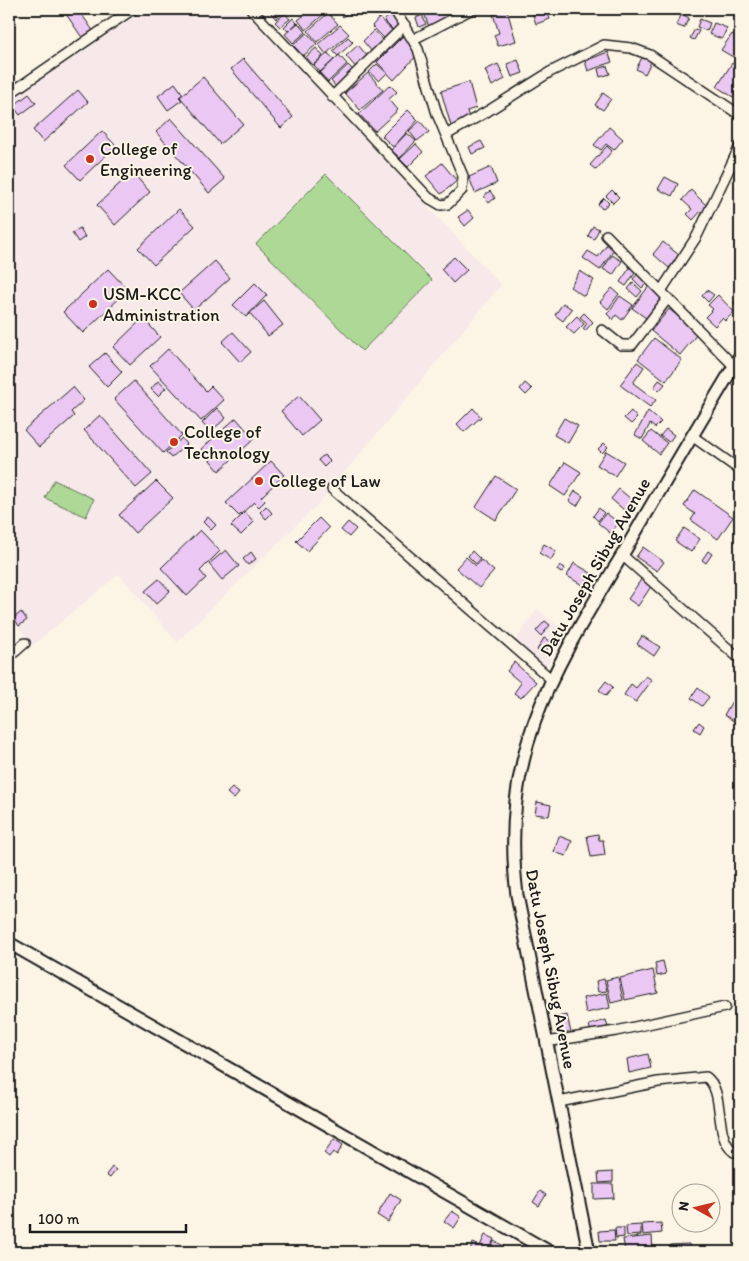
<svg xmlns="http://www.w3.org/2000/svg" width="749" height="1261" font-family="Itim,sans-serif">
<rect width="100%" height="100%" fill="#fcf5e5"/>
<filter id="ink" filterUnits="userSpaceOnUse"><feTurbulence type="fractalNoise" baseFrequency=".02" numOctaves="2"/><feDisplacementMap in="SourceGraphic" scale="10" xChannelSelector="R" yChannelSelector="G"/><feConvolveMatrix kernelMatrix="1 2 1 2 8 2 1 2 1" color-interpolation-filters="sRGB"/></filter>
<g filter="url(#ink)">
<path fill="#f7e8ea" d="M145 9H244L501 285 319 503 177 642 119 574 33 645 9 616V101Z
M537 609 565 632 546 667 515 641Z"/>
<path fill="#aed896" stroke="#657a59" d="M326 174 432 280 362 351 256 244Z
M54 480 94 499 86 517 45 498Z"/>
<path fill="#ebc8f4" stroke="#1c1c1c" d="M73 9H78L94 32 83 39 66 14Z
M276 9H287L276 19 271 13Z
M290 9H298L293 14Z
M312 9 328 10 306 30 298 20Z
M337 9H346L349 12 343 17Z
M414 9H452L456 17 429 27 424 13 417 16Z
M531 9H546L550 19 536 24Z
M507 10 516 41 498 46 494 35 499 33 493 14Z
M392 12 402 22 394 31 384 21Z
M285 13 290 19 280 27 275 22Z
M328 13 338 24 317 42 308 31Z
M682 14 689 18 684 28 676 25Z
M422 15 426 24 419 27 416 18Z
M293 18 297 23 288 31 284 27Z
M379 18 394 32 386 40 372 26Z
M700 19 710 23 707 31 697 27Z
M298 23 306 32 293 43 285 34Z
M714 23 727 28 722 39 709 34Z
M340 25 349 34 326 54 318 44Z
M695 29 699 31 694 40 690 38Z
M374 30 385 42 373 53 363 41Z
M307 33 317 44 303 56 293 45Z
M405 34 417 55 394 80 377 62Z
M732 34 740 39V44L733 57 721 50Z
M348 37 353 42 338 56 333 51Z
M358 45 370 59 358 70 346 56Z
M316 48 323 56 313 65 306 57Z
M608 52 612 62 588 71 585 61Z
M328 53 334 60 320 72 314 65Z
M339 55 347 64 328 82 320 73Z
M643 56 652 60 645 74 636 69Z
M243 59 293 117 281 128 231 69Z
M518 60 523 73 512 77 507 64Z
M732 63 740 69V86L733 97 717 87Z
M377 64 387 73 379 81 369 72Z
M498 64 505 79 492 86 485 70Z
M348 65 355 72 338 89 331 81Z
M607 66 610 74 600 77 598 69Z
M368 73 383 90 360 110 345 93Z
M203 77 243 124 220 144 180 97Z
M469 82 476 108 467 111 470 121 451 126 441 91Z
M175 83 183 94 179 97 182 100 168 110 158 96Z
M390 85 397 92 389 99 398 110 375 131 359 114Z
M78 90 88 102 43 142 33 130Z
M603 93 611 99 603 110 595 105Z
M29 94 36 103 20 115 13 106Z
M408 110 418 120 393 147 382 136Z
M171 118 225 179 209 193 156 132Z
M420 121 429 132 417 141 409 131Z
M609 127 623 139 614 150 606 144 601 150 594 145Z
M102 131 116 146 80 180 66 165Z
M407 133 416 141 400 158 391 150Z
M481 141 485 148 472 154 469 147Z
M416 144 423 152 408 167 400 159Z
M607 146 612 151 596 170 590 165Z
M442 163 457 181 441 194 426 176Z
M9 167 16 175 9 181Z
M491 167 497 183 475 193 469 177Z
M132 172 150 192 115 225 97 205Z
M665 177 678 184 672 196 658 189Z
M612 190 619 197 613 203 606 196Z
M691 190 710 209 704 215 701 211 693 220 687 214 692 209 682 200Z
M490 191 495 198 489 203 484 196Z
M604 198 609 203 602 209 598 204Z
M179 209 195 226 154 265 138 248Z
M468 210 474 218 465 226 458 217Z
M593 226 599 229 594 239 588 236Z
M80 228 85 237 78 242 72 233Z
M609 242 616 247 600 270 583 258 588 251 598 257Z
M663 242 680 256 669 268 653 254Z
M612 255 622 261 613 275 603 269Z
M454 257 467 270 453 283 441 269Z
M215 261 230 278 194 310 179 293Z
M631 266 637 270 626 286 620 282Z
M108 269 128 290 83 333 63 312Z
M580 271 594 280 584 296 570 287Z
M638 273 648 282 642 288 633 279Z
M255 283 267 295 246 317 233 305Z
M633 283 642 291 637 297 628 289Z
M649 286 666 298 650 321 632 308Z
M612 288 619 294 608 309 600 302Z
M707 290 714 295 708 302 702 296Z
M740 294V308L734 303Z
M718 295 734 312 725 321 722 318 715 326 705 317 713 309 708 305Z
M620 296 633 305 622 320 616 315 613 320 607 314Z
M264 301 283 325 268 336 250 313Z
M563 303 572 309 563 321 555 315Z
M669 309 698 333 680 355 651 331Z
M584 313 593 322 585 331 583 329 587 323 580 317Z
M577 316 584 324 574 334 566 327Z
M143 318 160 337 130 365 113 347Z
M233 332 251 352 240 362 222 342Z
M654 338 682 360 666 381 638 359Z
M168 349 206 391 211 386 224 400 201 421 150 366Z
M105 353 122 372 107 387 89 367Z
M637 362 644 367 633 383 656 400 650 407 620 385Z
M659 380 665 384 659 391 654 387Z
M134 381 182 435 163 453 114 399Z
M158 381 166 388 158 396 151 389Z
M525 383 532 389 526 395 520 389Z
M73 387 84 400 71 412 74 416 39 447 24 430Z
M299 396 320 420 302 436 281 411Z
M217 408 226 418 210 432 202 423Z
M473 408 481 417 464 432 457 424Z
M631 411 637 418 631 424 624 418Z
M648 411 661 422 655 428 650 424 642 439 635 435Z
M100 415 152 474 136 488 84 430Z
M236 418 254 439 219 471 201 449Z
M564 418 578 426 568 443 554 435Z
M666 429 674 435 669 442 660 436Z
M651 431 667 443 659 454 643 441Z
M182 438 187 444 171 458 166 452Z
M604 443 608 447 602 453 598 449Z
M606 451 624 462 615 476 597 465Z
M324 455 330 461 324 467 318 460Z
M271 461 284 475 261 497 265 501 259 507 254 502 239 516 226 503Z
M565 462 581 472 565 496 550 486Z
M496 476 516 489 496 520 476 507Z
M156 481 173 498 135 533 119 515Z
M619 489 638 505 630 515 611 499Z
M695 490 733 517 718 539 691 520 695 514 684 506Z
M575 491 583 496 577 506 569 501Z
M266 506 272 513 266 519 260 512Z
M599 508 604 513 598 521 593 516Z
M245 512 254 522 241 535 231 526Z
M606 513 619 523 610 533 598 523Z
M208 517 216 525 211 530 203 522Z
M319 518 329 528 307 551 296 541Z
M348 522 356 529 349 537 341 530Z
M684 528 700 539 691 552 675 541Z
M200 530 220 551 200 571 206 578 187 596 161 568Z
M544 544 556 551 551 560 539 553Z
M643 547 664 562 657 571 636 557Z
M226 550 239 566 222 580 209 564Z
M472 551 480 559 476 564 468 556Z
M708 551 712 554 706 563 702 560Z
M251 552 256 559 248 565 243 559Z
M466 557 476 566 481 560 494 571 479 588 456 568Z
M574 563 591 573 584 586 567 576Z
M560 565 565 568 561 573 557 570Z
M642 578 652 585 638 606 628 599Z
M159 579 170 591 156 604 145 591Z
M21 612 27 620 19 626 14 618Z
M545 621 550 625 541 636 536 631Z
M642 636 660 647 654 656 637 644Z
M544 638 551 642 544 654 537 650Z
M514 662 536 682 521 698 514 693 521 683 507 671Z
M646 676 652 680 636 702 624 695 631 684 636 688Z
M606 681 613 687 606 696 599 690Z
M698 688 709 697 702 706 691 698Z
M732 701 740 706V717L737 723 724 715Z
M699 722 704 726 700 733 694 729Z
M232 788 239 793 234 799 227 793Z
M537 802 551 805 549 816 535 814Z
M598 834 599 840H603L605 855 591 857 587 836Z
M559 836 572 841 566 856 554 852Z
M663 961 666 974 657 976 655 963Z
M653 970 658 993 625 1000 620 978Z
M618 977 623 1000 611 1003 606 980Z
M604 979 607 991 598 992 596 981Z
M607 993 610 1008 586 1013 583 998Z
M567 1015 571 1033 561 1035 557 1017Z
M606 1020 608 1027 591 1032 589 1025Z
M648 1054 651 1068 629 1073 627 1059Z
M334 1139 343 1145 337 1155 333 1152 329 1157 324 1153Z
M112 1167 116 1170 110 1178 106 1175Z
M613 1172V1182L599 1183 598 1173Z
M594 1184H613L614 1198 594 1199Z
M540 1191 546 1195 539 1206 533 1202Z
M390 1193 401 1200 388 1222 377 1215Z
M452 1211 461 1217 454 1228 444 1221Z
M661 1223 662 1233 643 1235 642 1224Z
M641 1225V1235L627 1236 626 1226Z
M615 1228H624V1237L616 1238Z
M614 1230 615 1241H600L599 1231Z
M485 1235 494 1239 488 1252 470 1251 473 1243 480 1246Z
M652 1236 653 1252H625L623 1239Z
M494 1241 504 1246 501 1252 491 1249Z
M689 1244 690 1252H670V1245Z
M574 1247 584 1248 583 1252H573Z"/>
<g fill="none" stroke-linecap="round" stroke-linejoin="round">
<g stroke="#1c1c1c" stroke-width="12">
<path id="street" d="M251 9 429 198 441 205 448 204 462 190 463 176 437 114 418 49 394 9
M414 39 472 9
M9 94 133 9
M332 97 405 25
M446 135 488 111 550 72 604 45 631 48 650 55 740 115
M606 235 734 366
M661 291 697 236 740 146
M602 330 621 345H632L668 298
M692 436 740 470
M332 489 551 679
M622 555 740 659
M9 657 25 643
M546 1042 616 1031 725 1007
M559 1102 658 1082 706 1077C726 1091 713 1138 734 1152H740"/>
</g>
<g stroke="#1c1c1c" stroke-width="15">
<path id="secondary" d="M9 943 550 1252
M589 1252 517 895C499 749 556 666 627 547 664 483 702 419 740 356"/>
</g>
<use href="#street" stroke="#fcf5e5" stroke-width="9"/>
<use href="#secondary" stroke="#fcf5e5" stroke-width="11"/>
</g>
</g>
<g fill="#c8321e" stroke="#fcf5e5" stroke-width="2">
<circle cx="90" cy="159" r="5"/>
<circle cx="93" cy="304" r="5"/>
<circle cx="174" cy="442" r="5"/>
<circle cx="259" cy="481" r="5"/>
</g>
<g text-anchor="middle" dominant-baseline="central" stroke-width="4" stroke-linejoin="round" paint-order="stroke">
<g font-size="18" fill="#1c1c1c" stroke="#fcf5e5" text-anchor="start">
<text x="100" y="149">College of<tspan x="100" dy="21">Engineering</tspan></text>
<text x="103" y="294">USM-KCC<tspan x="103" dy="21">Administration</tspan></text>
<text x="184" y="432">College of<tspan x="184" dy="21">Technology</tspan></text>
<text x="269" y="481">College of Law</text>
</g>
<g font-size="18" fill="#1c1c1c" stroke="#fcf5e5">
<text transform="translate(595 567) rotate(-60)">Datu Joseph Sibug Avenue</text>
<text transform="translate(551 969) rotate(79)">Datu Joseph Sibug Avenue</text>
</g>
</g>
<rect width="749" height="1261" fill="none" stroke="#fcf5e5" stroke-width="30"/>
<rect x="15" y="15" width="719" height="1231" fill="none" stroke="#1c1c1c" stroke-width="2" filter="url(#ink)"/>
<g transform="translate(696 1208) rotate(278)"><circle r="24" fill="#fcf5e5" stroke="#a29e95"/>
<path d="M0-4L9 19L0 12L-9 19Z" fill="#c8321e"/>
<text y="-8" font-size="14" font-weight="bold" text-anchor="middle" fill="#1c1c1c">N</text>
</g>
<path d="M30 1224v8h156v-8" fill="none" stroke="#1c1c1c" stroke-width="2.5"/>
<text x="38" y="1224" font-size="15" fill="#1c1c1c" stroke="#fcf5e5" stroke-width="4" paint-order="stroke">100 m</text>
</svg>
